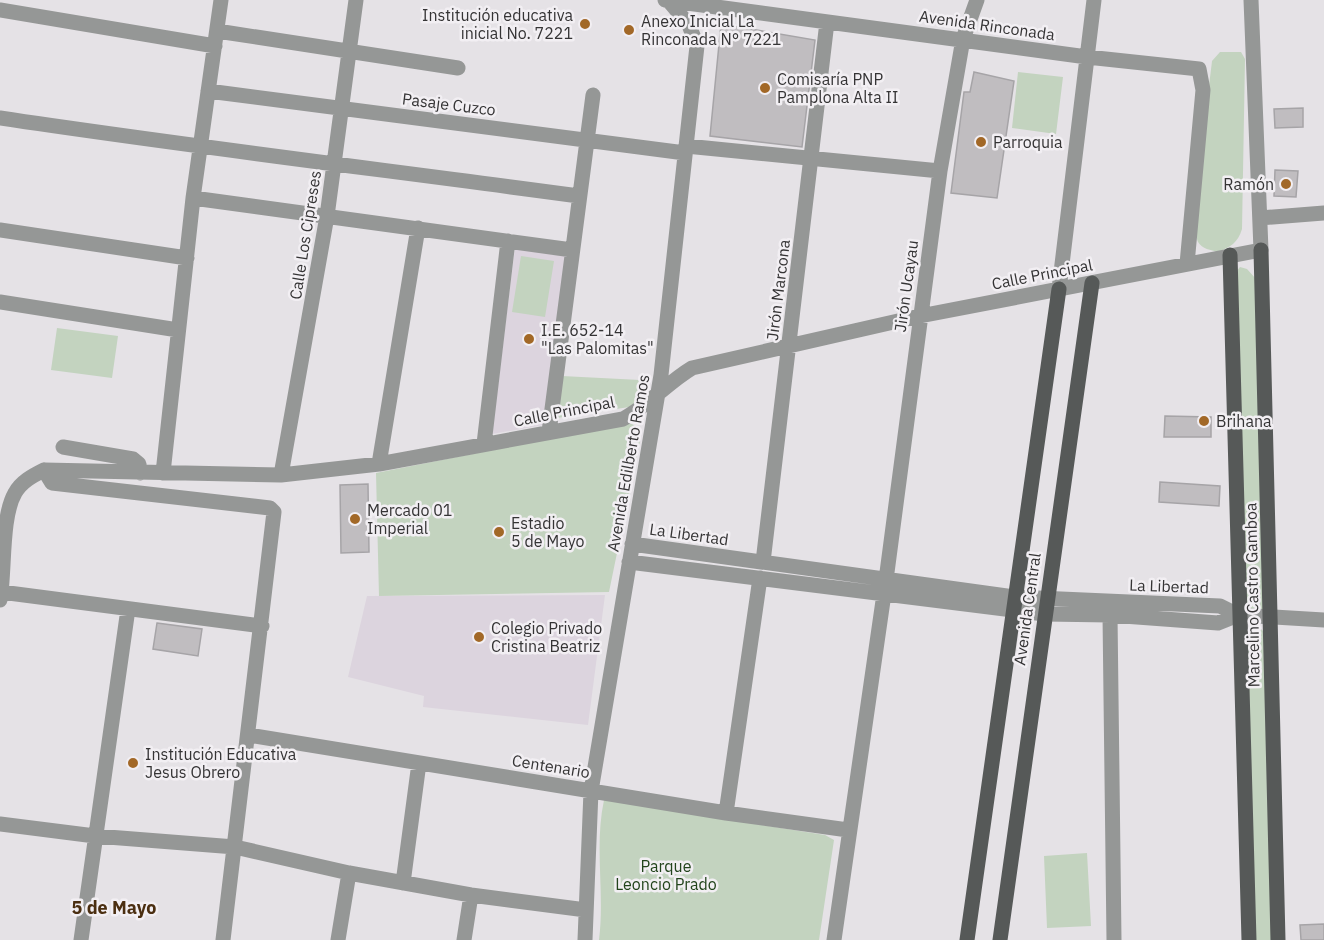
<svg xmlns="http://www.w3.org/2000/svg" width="1324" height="940" font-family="'IBM Plex Sans',sans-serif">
<rect width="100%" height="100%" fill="#e5e2e6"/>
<path fill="#dcd4de" d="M515 248 566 252 543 425 492 434Z
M605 595 588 725 423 707 424 696 348 677 367 596Z"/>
<path fill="#c3d3bf" d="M1220 52H1241L1245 59 1242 229C1238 243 1230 247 1218 252 1211 250 1202 249 1198 242 1190 225 1209 89 1212 61Z
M1018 72 1063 77 1056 134 1012 128Z
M521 256 554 261 545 317 512 312Z
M1240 267 1247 269 1256 279 1265 606 1262 612 1245 608 1236 272Z
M57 328 118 336 112 378 51 370Z
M562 376 640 380 643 384 642 400 636 406 557 418Z
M624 424H632L638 428 640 441 609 592 379 596 376 473Z
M1261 629 1266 634 1274 940H1253L1248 630Z
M604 800 825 835 834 840 819 940H599C605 893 594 847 604 800Z
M1087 853 1091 926 1047 928 1044 856Z"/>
<path fill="#c0bdc0" stroke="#a6a4a7" stroke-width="1.5" d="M721 24 815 40 802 147 710 136Z
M974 72 1014 81 997 198 951 193 964 92H970Z
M1303 108V127L1275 128 1274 109Z
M1275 170 1298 171 1296 197 1274 196Z
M1165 416 1211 417V437H1164Z
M1160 482 1220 486 1219 506 1159 502Z
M368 484 369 552 341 553 340 485Z
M157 623 202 629 198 656 153 649Z
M1324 924V940H1301L1300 925Z"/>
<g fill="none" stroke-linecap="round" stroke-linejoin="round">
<path stroke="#959796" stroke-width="15" d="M665 0 1087 57 1199 69 1203 90 1187 264
M0 10 215 46
M217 31 458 68
M208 91 685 153
M0 118C193 147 386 170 579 196
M686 146 940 171
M193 198 572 250
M1260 218 1324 213
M0 230 187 258
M1059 289 1094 0
M0 302 178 330
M549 432 593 95
M484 444 508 241
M63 447 133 459 139 464 140 473
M379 464 418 228
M44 470 52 483 270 508 274 512 223 940
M163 473 193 198 221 0
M281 475 327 216 356 0
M632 544 1014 597 1220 606 1238 615 1324 620
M629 562 1044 614 1110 615 1218 623 1238 615
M763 562 827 22
M1 592 262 626
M0 600C5 571 1 517 15 493 21 482 32 476 44 470L281 475 379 464 623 419C649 405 667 383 692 368L920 316 1261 250 1251 0
M1110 615 1114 940
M249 735 726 813 848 830
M726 813 760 578
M0 824 95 836 235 847 349 873 471 895 586 910
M403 883 419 763
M81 940 128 609
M338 940 349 873
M464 940 471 895
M585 940 591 791 661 375 697 46 689 25 668 0
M834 940 886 580 940 171 963 39 977 0"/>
<path stroke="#565958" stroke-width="15" d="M1261 250 1278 940
M1230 255 1249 940
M967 940 1059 289
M1000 940 1092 283"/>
</g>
<g fill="#a26827" stroke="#f2eff3" stroke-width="2">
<circle cx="585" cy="24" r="6"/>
<circle cx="629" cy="30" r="6"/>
<circle cx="765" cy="88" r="6"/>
<circle cx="981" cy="142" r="6"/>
<circle cx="1286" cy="184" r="6"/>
<circle cx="529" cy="339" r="6"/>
<circle cx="1204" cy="421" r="6"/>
<circle cx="355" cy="519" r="6"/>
<circle cx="499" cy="532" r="6"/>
<circle cx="479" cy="637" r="6"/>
<circle cx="133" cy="763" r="6"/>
</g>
<g text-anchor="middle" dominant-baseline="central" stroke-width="5" stroke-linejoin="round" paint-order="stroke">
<g font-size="16" fill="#353435" stroke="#f2eff3" text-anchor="start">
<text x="573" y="15" text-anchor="end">Institución educativa<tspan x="573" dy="18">inicial No. 7221</tspan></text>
<text x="641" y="21">Anexo Inicial La<tspan x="641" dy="18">Rinconada N° 7221</tspan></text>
<text x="777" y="79">Comisaría PNP<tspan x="777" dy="18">Pamplona Alta II</tspan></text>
<text x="993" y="142">Parroquia</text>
<text x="1274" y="184" text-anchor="end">Ramón</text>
<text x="541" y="330">I.E. 652-14<tspan x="541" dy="18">"Las Palomitas"</tspan></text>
<text x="1216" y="421">Brihana</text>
<text x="367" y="510">Mercado 01<tspan x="367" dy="18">Imperial</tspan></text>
<text x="511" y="523">Estadio<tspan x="511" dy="18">5 de Mayo</tspan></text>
<text x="491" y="628">Colegio Privado<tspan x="491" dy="18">Cristina Beatriz</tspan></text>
<text x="145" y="754">Institución Educativa<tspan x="145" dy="18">Jesus Obrero</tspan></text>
</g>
<g font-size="16" fill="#353435" stroke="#f2eff3">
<text transform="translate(987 25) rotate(8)">Avenida Rinconada</text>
<text transform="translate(449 104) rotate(7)">Pasaje Cuzco</text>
<text transform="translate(305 235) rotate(-81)">Calle Los Cipreses</text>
<text transform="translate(1042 274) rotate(-11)">Calle Principal</text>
<text transform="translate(906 286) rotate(-82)">Jirón Ucayau</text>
<text transform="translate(778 290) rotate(-83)">Jirón Marcona</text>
<text transform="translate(564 411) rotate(-11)">Calle Principal</text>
<text transform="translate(628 463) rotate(-80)">Avenida Edilberto Ramos</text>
<text transform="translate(689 534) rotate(8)">La Libertad</text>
<text transform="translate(1169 586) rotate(2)">La Libertad</text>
<text transform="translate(1252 595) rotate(-91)">Marcelino Castro Gamboa</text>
<text transform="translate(1027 609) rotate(-82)">Avenida Central</text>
<text transform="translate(551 766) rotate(9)">Centenario</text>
</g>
<g font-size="16" fill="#22441b" stroke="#f2eff3">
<text x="666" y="866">Parque<tspan x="666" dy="18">Leoncio Prado</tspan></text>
</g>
<g font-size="18" font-weight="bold" fill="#4b2f11" stroke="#f2eff3">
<text x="114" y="907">5 de Mayo</text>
</g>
</g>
</svg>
